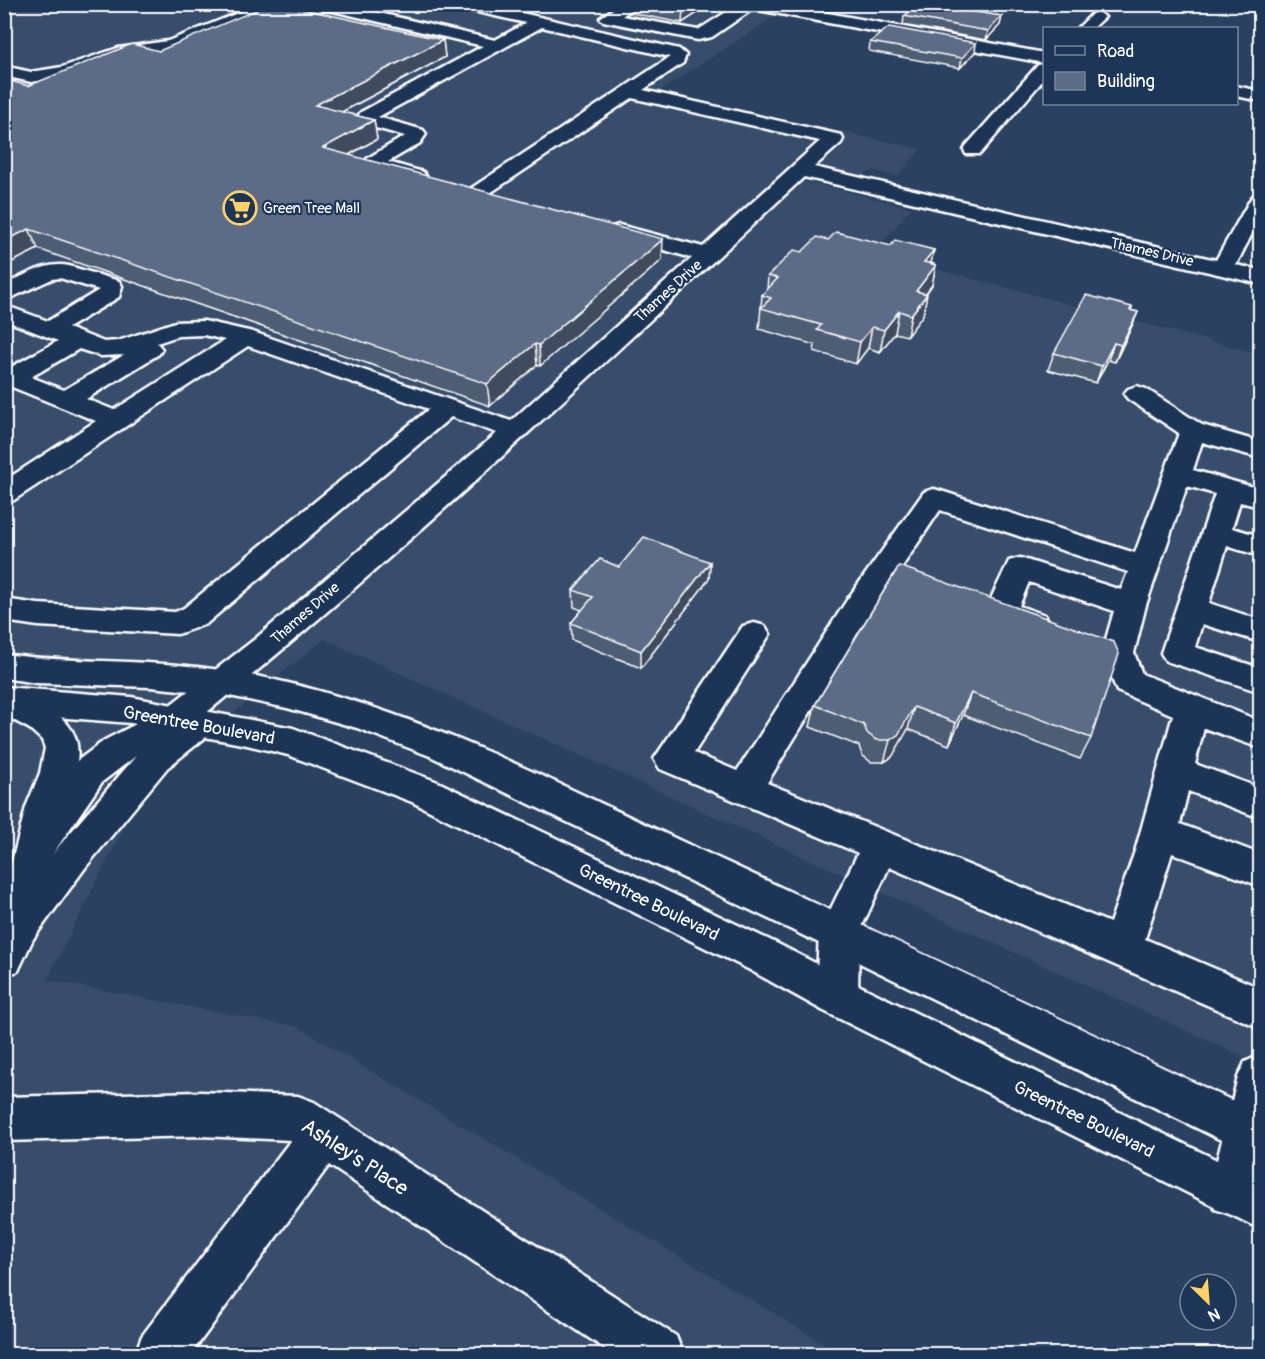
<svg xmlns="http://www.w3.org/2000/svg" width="1265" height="1359" font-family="Pangolin,sans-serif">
<rect width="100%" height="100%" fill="#2a4161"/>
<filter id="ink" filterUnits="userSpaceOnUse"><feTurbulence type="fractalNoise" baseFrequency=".0167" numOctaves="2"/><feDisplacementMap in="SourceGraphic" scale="12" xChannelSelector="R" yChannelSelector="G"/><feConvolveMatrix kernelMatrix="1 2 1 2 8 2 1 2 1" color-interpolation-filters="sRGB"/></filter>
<g filter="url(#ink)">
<path fill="#394e6c" d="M5,5h787l-134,87 263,57 -24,27 -23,-5 -8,2 -5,5 -58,3 108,27 -37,45 386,101v710l-936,-425 -179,146 -98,195 251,47 543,327h-836z"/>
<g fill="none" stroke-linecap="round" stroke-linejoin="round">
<g stroke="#fff" stroke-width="5">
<path id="minor" d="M313,4h28l154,36 31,-17 -71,-16 -2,-3h29l197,45 7,6 -3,8 -40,27 198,45 2,4 -2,4 -27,24 402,93 34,-60 3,-4 7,-2v24l-24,47 24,5v14l-456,-107c-196,182 -390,367 -598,536l5,2 5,9 -5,9 -44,35 -82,100 -52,71 -15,32 -14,5v-83l22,-86 14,-34 5,-25 -3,-8 -12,-11 -26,-14v-26c11,0 21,6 31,12 25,13 47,28 42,60l28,-21 60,-31 90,-70 242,-206 -46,-16 -245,207 -28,10 -140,-8 -34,-5v-22l34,5 137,8 9,-4 245,-199 -181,-63 -234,154 -10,3v-22l92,-60 -84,-34 -8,2v-18l54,-30 -54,-21v-15l44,16 51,-31 -39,-12 -8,1 -48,22v-16c20,-9 42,-24 65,-19l50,15 3,5 -3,11 -51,31 36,14 14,-1 57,-19 29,-1 49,11 258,89 181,-163 -80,-23 -3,-4 3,-4 7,-2 84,22 117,-106 -188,-43 -148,99h-14l-3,-4 3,-4 200,-132 -128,-30 -164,90 45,13 3,4 -6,9 -32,19 35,10 3,4 -3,4 -7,2 -43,-12 -8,-8 3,-4 37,-22 -40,-11 -7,-9 3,-4 122,-66 -163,-38zM204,335l21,5 -111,70 -28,-11 73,-45 3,-5 -5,-6 21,-7zM79,349l22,7 23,-1 -60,35 -33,-13zM136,756l-77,90 -7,9 50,-73z
M620,4h19l-17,12 76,14 41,-26h40l265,49v10l-291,-54 -41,28 -14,3 -95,-19 -3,-3z
M258,5l7,4 -2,3 -86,36 -50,7 -62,22 -34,5 -27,-6v-10l27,6 31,-5 56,-19 50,-7z
M1097,12l8,5 -12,11h-15l14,-14z
M1044,64v15l-64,75h-14l-2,-4 2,-4 72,-81z
M1236,86l24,5v10l-24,-5z
M1137,386l9,3 56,36 58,17v16l-58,-16 -9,28 67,19v18l-20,-5 -8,26 28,8v20l-33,-10 -18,57 51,17v22l-58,-18 -7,23 65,21v24l-94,-31 -5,-8 54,-159 -28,-8 -41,119 -12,48 8,21 118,47v27l-56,-20 -9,36 65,24v30l-72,-27 -8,33 80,30v32l-88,-33 -27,86 115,49v40l-371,-161 -30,66 -1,63 -6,14 -15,5 -15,-5 -6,-14 3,-63 39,-80 -198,-84 -6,-10 89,-133 11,-3 11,3 5,8 -76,119 43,18 110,-171 77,-108 10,-3 10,3 191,61 44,-120 -51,-34 -4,-5 4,-5zM940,510l188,62 -7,18 -101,-32 -11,3 -24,50c9,15 44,25 60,20l5,-8 -5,-8 -26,-9 10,-24 85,29 -12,42 15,38 56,24 -37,133 -26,75 -343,-140 102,-167z
M1260,1055v115l-11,39 -17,6 -17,-6 -6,-17 29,-115 7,-15z
M200,1092l98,4 16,6 362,234 7,18h-70l-284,-189 -138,189h-56l7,-18 149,-196 -91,-4 -196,5v-44z"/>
</g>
<g stroke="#fff" stroke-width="5">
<path id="major" d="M4,654c48,7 95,6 143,9 47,2 95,9 141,20 139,33 266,99 395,159 193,89 385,180 577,272v45l-435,-213 -395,-190 -73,-28 -70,-20 -67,-14 -70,-7 -113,-4 -33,-5z
M4,687l127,10 162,31 145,54 340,162 74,38 408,199v48l-438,-219 -72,-40 -338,-168 -124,-47 -41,-10 -116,-22 -127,-10z"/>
</g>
<use href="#minor" fill="#1d3557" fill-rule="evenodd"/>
<use href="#major" fill="#1d3557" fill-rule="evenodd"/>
</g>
<path fill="#4e5d73" stroke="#fff" stroke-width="1.5" d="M631,4h80l-29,19 -51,-10z
M962,10l40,6 -2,9 -14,15 -83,-15 1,-9z
M443,40l2,17 -103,55 32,8 3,19 -28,16 313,105 -122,106 -3,-1 -47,41 -452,-157 -34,17v-187l24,7z
M870,42l105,10 -15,16 -91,-17z
M828,240l106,10 -3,13 5,2 -4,20 -6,9 -3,21 -16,21 -12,-3 -15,19 -12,-4 -12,16 -42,-13 1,-6 -56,-16 3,-34 5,-5 1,-14 34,-24z
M1132,307l-1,3 7,2 -7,16 -16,34 -7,-2 -12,23 -48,-13 6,-17z
M710,562l-1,17 -68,89 -69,-28 -1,-17 11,-13 -8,-3 -1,-17 46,-23z
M899,566l192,172 -11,21 -117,-44 -14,30 -41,-16 -16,28 -8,5h-13l-9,-7 -3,-9 -49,-19 5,-22z"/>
<path fill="#404c5e" stroke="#fff" stroke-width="1.5" d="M689,4h22l-29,19 1,-14z
M961,4h2l-2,8 -6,-3z
M1002,16l-2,9 -14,15 2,-9z
M443,40l2,17 -126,67 -4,-19z
M976,43l-1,9 -15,16 2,-10z
M374,120l3,19 -50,28 -4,-19z
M29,229l9,20 -34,17v-25z
M663,239l-1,21 -122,106 -1,-21z
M934,250l-5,20 -5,-8z
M936,265l-4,20 -21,27 5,-21z
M927,294l-4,21 -16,21 4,-21z
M899,311l-4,22 -15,19 4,-22z
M1138,312l-7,16 -16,34 6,-17z
M872,327l-4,21 -12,16 4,-22z
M1114,343l-6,17 -12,23 6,-17z
M535,344l2,21 -47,41 -3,-22z
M710,562l-1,17 -68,89v-17z
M971,693l-8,22 -14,30 7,-22z
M914,707l-6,22 -16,28 -8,5 6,-22z"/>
<path fill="#5b6c86" stroke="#fff" stroke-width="1.5" d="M270,4h10l163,36 -128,65 59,15 -51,28 340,91 -124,106 -4,-1 -48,40 -458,-155 -25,12v-162l24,7 104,-42 27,7z
M661,4h28l-6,5z
M919,4h42l-6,5 47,7 -14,15 -84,-15z
M889,27l87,16 -14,15 -92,-16z
M836,232l55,14 4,-6 39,10 -10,12 12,3 -20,26 11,3 -16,21 -12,-4 -15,19 -12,-3 -12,15 -43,-12 4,-5 -60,-17 10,-10 -9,-3 16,-17 -10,-2 26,-26 8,2 15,-15 11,3z
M1086,295l46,12 -2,3 8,2 -17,33 -7,-2 -12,23 -48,-13z
M644,537l66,25 -69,89 -70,-28 22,-26 -20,-7 27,-31 19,8z
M899,566l215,76 5,12 -28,84 -120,-45 -15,30 -42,-16 -16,28 -8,5h-14l-9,-7 -3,-8 -49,-20z"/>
</g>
<defs>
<g id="supermarket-ring" transform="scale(1.725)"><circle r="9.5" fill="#1d3557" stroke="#ffd166" stroke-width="1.5"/><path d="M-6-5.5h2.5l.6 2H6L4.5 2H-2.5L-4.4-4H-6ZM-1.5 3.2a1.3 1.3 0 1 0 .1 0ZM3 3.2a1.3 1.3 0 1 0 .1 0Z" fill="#ffd166"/></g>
</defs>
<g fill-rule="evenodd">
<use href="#supermarket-ring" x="240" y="208"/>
</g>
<g text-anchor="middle" stroke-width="4.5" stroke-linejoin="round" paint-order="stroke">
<g font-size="15" fill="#fff" stroke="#1d3557" text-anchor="start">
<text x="263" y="213">Green Tree Mall</text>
</g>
<g font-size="15" fill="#fff" stroke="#1d3557">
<text transform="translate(1152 252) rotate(13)" y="5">Thames Drive</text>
<text transform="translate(668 291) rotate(-42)" y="5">Thames Drive</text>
<text transform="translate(305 613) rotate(-41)" y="5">Thames Drive</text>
</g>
<g font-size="18" fill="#fff" stroke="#1d3557">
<text transform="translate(199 725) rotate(10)" y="6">Greentree Boulevard</text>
<text transform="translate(649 902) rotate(26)" y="6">Greentree Boulevard</text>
<text transform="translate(1084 1119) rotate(26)" y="6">Greentree Boulevard</text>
</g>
<g font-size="21" fill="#fff" stroke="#1d3557">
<text transform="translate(355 1157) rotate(33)" y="7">Ashley's Place</text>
</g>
</g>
<rect width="1265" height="1359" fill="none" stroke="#1d3557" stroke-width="24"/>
<rect x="12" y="12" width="1241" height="1335" fill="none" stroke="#fff" stroke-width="2" filter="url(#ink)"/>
<rect x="1043" y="27" width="195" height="78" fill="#1d3557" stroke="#77869a" stroke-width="1.5"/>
<rect x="1055" y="46" width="30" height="9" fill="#1d3557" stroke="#77869a" stroke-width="1.5"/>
<text x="1097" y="57" font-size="18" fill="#ffffff">Road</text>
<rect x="1055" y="72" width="30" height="18" fill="#5b6c86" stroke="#77869a" stroke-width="1.5"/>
<text x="1097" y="87" font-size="18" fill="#ffffff">Building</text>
<g transform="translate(1208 1302) rotate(155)"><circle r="28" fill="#1d3557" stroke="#77869a" stroke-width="1.5"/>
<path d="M0-4.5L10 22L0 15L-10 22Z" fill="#ffd166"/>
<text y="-9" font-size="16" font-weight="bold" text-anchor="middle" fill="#ffffff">N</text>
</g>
</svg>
